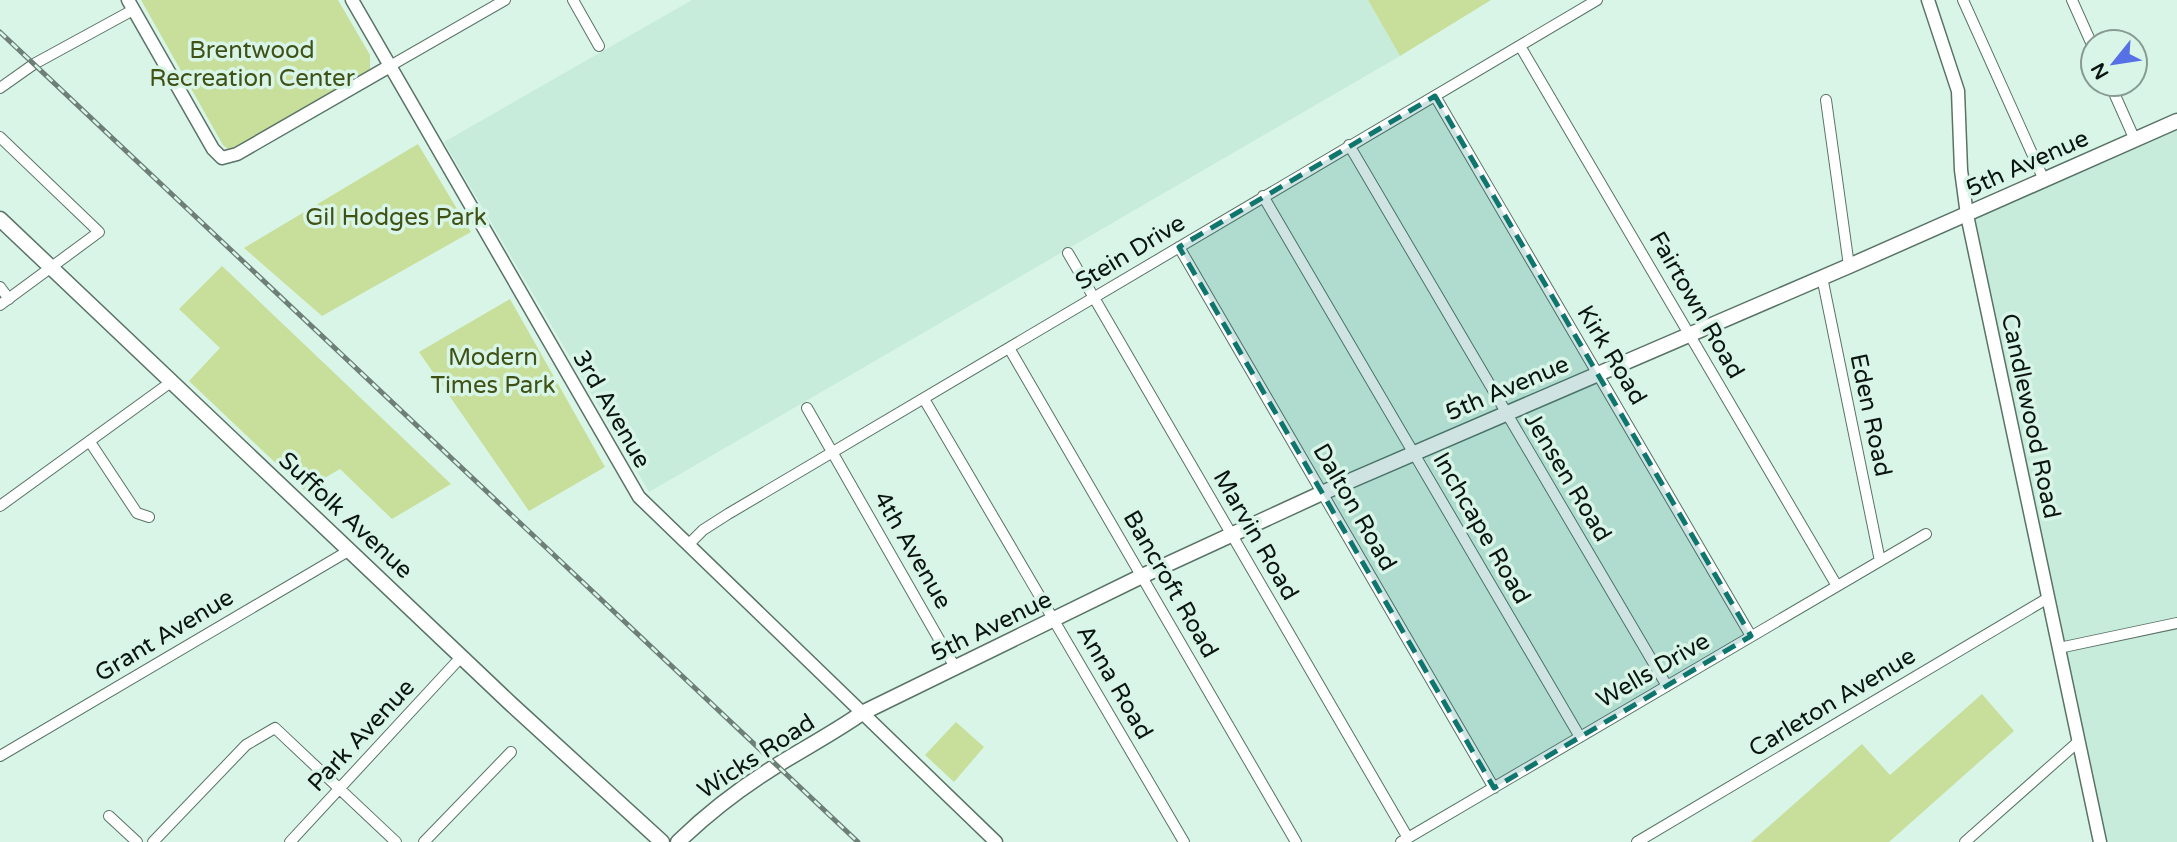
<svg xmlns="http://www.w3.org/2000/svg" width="2177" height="842" font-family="'Varela Round',sans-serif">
<rect width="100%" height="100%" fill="#d9f5e8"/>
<path fill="#c7ecdb" d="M692,0h676l32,56 -751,436 -205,-350z
M2177,121v721h-77l-133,-627z"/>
<path fill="#c7df9a" d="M141,0h197l32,55v14l-136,79 -6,1 -5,-4z
M1368,0h123l-91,56z
M418,144l53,88 -149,84 -78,-68z
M222,266l229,218 -59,35 -52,-50 -36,21 -115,-109 31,-33 -41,-39z
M510,299l95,168 -76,44 -110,-159z
M1982,694l32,37 -125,111h-138l111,-98 28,31z
M956,722l28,25 -30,35 -29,-27z"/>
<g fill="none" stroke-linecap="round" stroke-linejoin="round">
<g stroke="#5a7367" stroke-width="12">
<path id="minor" d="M573,0l26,46
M1963,0l81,180
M2072,0l21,47
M1520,46l317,540
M390,66l115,-66
M2110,84l25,56
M0,88l34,-24 99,-54
M1435,96l316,540
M1826,100l23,166
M0,137l99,95 -99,73
M1349,145l318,541
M1263,196l317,541
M1179,247l315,541
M1068,253l340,585
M1822,277l58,284
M0,287l9,12
M1009,348l287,494
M924,399l260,443
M807,408l149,261
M90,442l47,71 12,4
M0,506l171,-124
M688,545l15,-15 25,-16 869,-514
M2059,648l118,-25
M0,756l350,-206
M109,816l28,26
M153,842l93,-97 29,-17 121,114
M290,842l172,-186
M424,842l87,-90
M1401,842l525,-308
M1637,842l411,-244
M1965,842l114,-101"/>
</g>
<g stroke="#5a7367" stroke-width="15">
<path id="tertiary" d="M128,0l85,149 9,9 15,-4 153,-88
M352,0l287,497 357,345
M1928,0l30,91 3,79 6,45 133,627"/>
</g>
<g stroke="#5a7367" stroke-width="17">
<path id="secondary" d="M0,219l511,485 151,138
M678,842c28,-27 57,-50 90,-71 31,-20 64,-37 94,-58l280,-137 180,-83 527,-227 328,-145"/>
</g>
<use href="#minor" stroke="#fff" stroke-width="10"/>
<use href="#tertiary" stroke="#fff" stroke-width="12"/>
<use href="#secondary" stroke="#fff" stroke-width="14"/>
<g stroke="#6d7f77" stroke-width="5">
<path id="rail" d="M0,32l858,810"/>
</g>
<use href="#rail" stroke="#d9f5e8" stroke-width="2.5" stroke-dasharray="8" stroke-linecap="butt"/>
</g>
<path fill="#0f766e" fill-opacity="0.2" stroke="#0f766e" stroke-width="5" stroke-dasharray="14 9" stroke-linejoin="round" d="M1435,96l316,540 -257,152 -315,-541z"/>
<g text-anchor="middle" stroke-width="7" stroke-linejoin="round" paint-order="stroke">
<g font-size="24" fill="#405116" stroke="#d9f5e8">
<text x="252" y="58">Brentwood<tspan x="252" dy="28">Recreation Center</tspan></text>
<text x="396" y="225">Gil Hodges Park</text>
<text x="493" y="365">Modern<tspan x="493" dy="28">Times Park</tspan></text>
</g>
<g font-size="24" fill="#0b1511" stroke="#d9f5e8">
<text transform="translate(2027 163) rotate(-24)" y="8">5th Avenue</text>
<text transform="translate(1130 252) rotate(-31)" y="8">Stein Drive</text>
<text transform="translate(1697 305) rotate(60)" y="8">Fairtown Road</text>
<text transform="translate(1612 355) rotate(59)" y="8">Kirk Road</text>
<text transform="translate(1507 388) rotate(-23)" y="8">5th Avenue</text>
<text transform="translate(612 409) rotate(60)" y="8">3rd Avenue</text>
<text transform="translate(1871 415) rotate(78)" y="8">Eden Road</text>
<text transform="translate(2031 416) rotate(78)" y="8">Candlewood Road</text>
<text transform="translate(1568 477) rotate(59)" y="8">Jensen Road</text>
<text transform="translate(1355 507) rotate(60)" y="8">Dalton Road</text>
<text transform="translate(346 515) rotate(43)" y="8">Suffolk Avenue</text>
<text transform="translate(1482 528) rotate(60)" y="8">Inchcape Road</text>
<text transform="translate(1256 535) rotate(60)" y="8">Marvin Road</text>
<text transform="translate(913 550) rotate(60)" y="8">4th Avenue</text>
<text transform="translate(1171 584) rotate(60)" y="8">Bancroft Road</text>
<text transform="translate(991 626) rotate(-26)" y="8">5th Avenue</text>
<text transform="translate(164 635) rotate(-31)" y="8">Grant Avenue</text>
<text transform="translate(1653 670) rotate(-30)" y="8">Wells Drive</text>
<text transform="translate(1115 682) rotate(60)" y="8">Anna Road</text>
<text transform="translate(1832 702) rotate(-31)" y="8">Carleton Avenue</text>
<text transform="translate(361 735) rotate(-47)" y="8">Park Avenue</text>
<text transform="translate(756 756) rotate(-33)" y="8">Wicks Road</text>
</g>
</g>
<g transform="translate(2114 63) rotate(240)"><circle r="33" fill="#d9f5e8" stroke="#879b92" stroke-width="2"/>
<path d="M0-5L12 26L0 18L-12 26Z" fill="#5670e6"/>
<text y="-10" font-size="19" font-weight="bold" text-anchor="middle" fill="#0b1511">N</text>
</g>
</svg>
